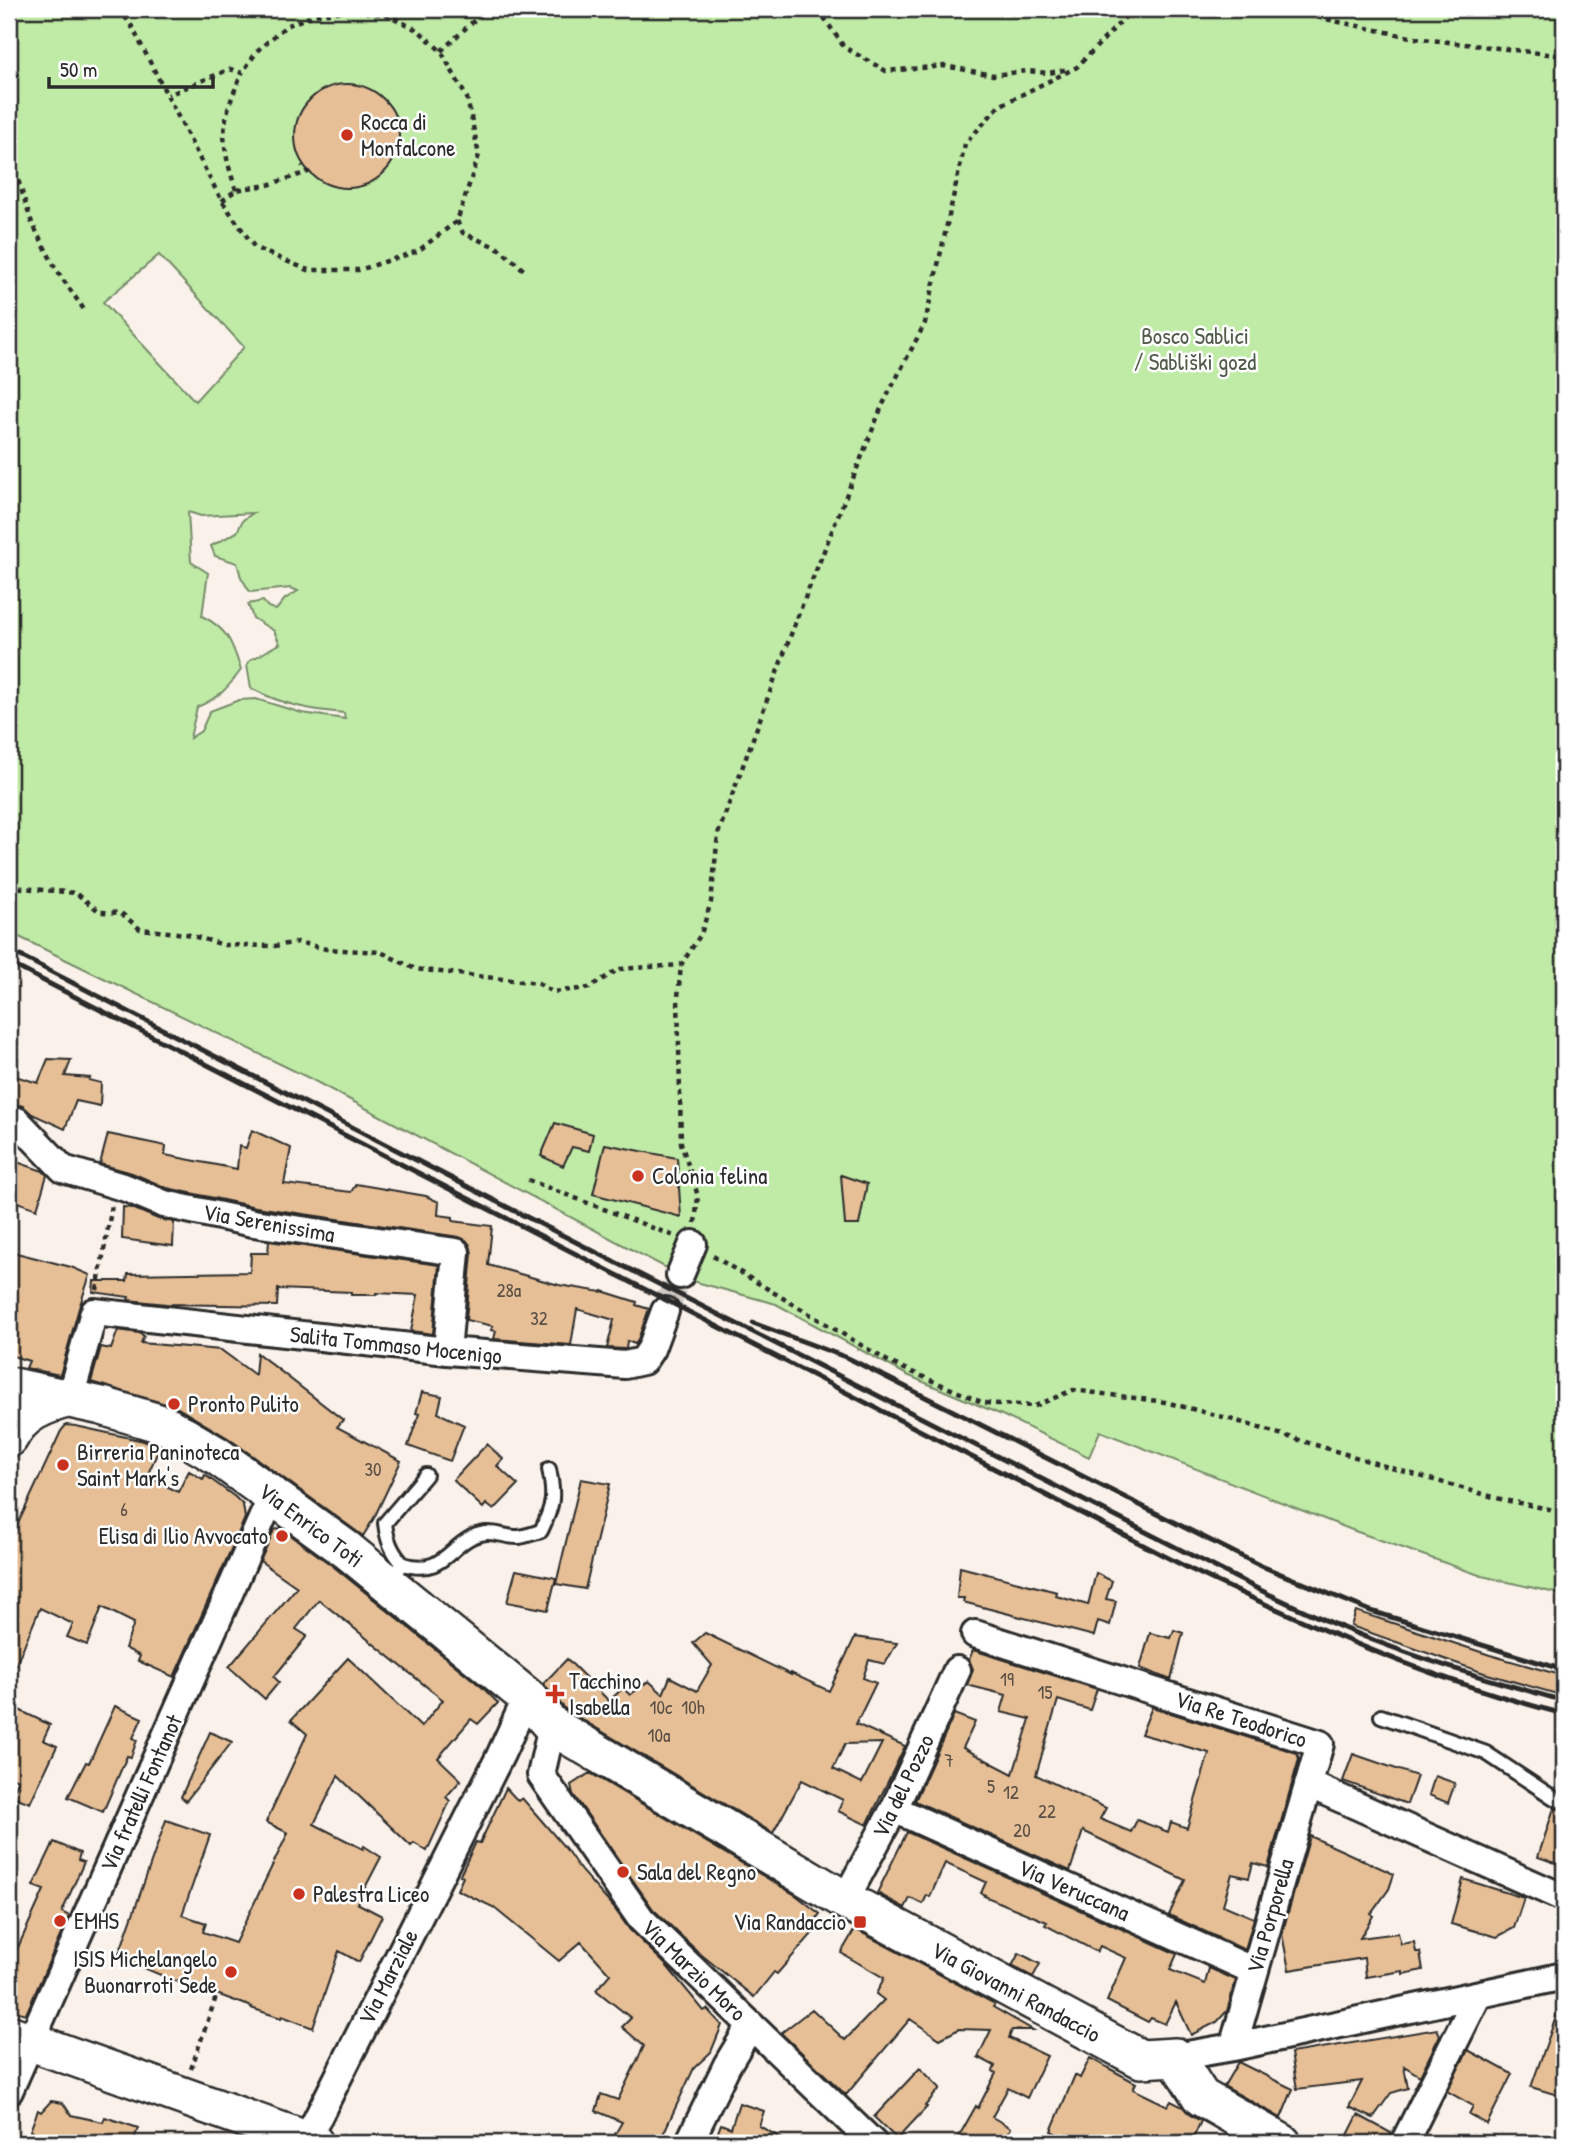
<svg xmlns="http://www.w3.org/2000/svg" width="1573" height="2152" font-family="'Patrick Hand',sans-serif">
<rect width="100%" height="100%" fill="#faf2ea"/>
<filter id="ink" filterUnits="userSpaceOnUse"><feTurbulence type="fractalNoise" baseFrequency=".0143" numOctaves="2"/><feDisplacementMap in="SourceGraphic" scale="14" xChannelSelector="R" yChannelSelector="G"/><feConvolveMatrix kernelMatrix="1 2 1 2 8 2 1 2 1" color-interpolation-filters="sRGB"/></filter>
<g filter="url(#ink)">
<path fill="#c0eba7" stroke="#768b69" stroke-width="2" fill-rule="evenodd" d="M9,9h1555v1586l-82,-19 -130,-46 -252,-99 -11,26 -87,-42 -95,-40 -131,-71 -87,-24 -380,-202 -300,-146zM159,255l85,92 -49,54 -92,-99zM188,512l13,4 52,-3 -10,7 -6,12 -26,14 4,10 22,7 4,14 9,15 41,-4 7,3 -13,8 -9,11 -8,-3 -5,-6 -15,3 5,14 21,13 6,13c-11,4 -18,12 -29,15l-4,6 4,23c31,17 59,22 93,25l1,6 -43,-6 -46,-14 -17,1 -29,11 -9,20 -11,7 7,-31c22,-9 30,-18 44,-37 -9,-27 -12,-40 -39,-54l6,-43 -17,-11z"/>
<path fill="#e6bf96" stroke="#2b2b2b" stroke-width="2" fill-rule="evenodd" d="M295 136a52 52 0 1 1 104 0a52 52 0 1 1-104 0Z
M48,1059l23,1 -6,16 25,2 -1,2 12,3 -1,23 -24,-5 -11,28 -33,-15 -9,-8 -14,-3v-29l29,9z
M555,1123l38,11 -4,17 -17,-4 -9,19 -22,-10z
M252,1130l39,18 -7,36 67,8 5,-8 70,12 13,6 -1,13 15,2v4l39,5 -4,39 71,20 42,7 1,-1 35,11 -1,3 13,4 -12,33 -2,2 -8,-3 -1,8h-2l-17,-1 7,-28 -37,-11 -6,36 -77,-6 2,-8 -5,-1 2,-4 -27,-6 6,-67 -2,-8 -4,-5 -7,-3 -203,-30 -89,-19 -35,-15 -32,-9 8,-30 58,12 -1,9 72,14 2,-23 7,2z
M605,1144l72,14 4,59 -88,-23z
M17,1162l26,9 4,4 -10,34 -28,-10v-9z
M841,1175l26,9 -8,41h-14z
M123,1207l9,1 26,11 16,3 -1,24 -51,-7z
M269,1241l170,24 -6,69 -22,-3 7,-36 -42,-2v2h-25v-3l-73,-3 -1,17 -111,-2 -38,-4 1,-3 -36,-5 1,-11h33l1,-7 122,-2 1,-19h17z
M9,1251l62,16 19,8 -11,33 -19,67 -34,-7 3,-7 -20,-6z
M118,1330l21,3 5,3 -3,7 80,7 34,25 2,-22 86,67 -6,7 64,34 -27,57 -11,18 -135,-98 -52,-31 -85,-25 10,-35 10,2z
M422,1392l20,4 -4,17 26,12 -14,36 -42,-15 11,-32 -3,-1z
M66,1425l10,1 68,15 15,8 -12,27 31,16 11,-21 14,8 2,-4 30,22 8,8 2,13 -71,159 -36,-16 2,-5 -15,-8 9,-25 -32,-16 -15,38 -20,-8 6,-13 -33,-16 -31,73v-138l52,-112z
M487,1444l16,15 -6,7 21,19 -24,25 -8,-6 -3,4 -30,-28z
M581,1479l29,5 -25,105 -29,-5z
M281,1528l53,39 149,121 15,15 -20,21 -7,-5 -33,39 23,22 -15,17 4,4 -23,50 -13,-8 -3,3 -73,-70 -24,48 49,25 1,-3 17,11 -24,46 25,13 -23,46 -20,-11 -26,77 -31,-12 -1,2 -30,-10 1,-1 -74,-27 -1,2 -59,-25 48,-137 44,15 -28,80 24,8 -3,9 32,11 53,-110 -22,-11 41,-88 -16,-14 57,-62 73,69 22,-27 -124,-100 -23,29 11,7 -33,41 5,5 -14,17 -36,-32 68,-80 -37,-26 14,-31z
M960,1567l97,25 -1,4 32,9 8,-32 16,8 -6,18 10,2 -6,24 -12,-4 -4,15 -131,-34 1,-4h-7z
M516,1570l40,8 -8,32 -41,-8z
M1356,1611l134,44 74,21v20l-80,-23 -133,-47z
M1174,1630l9,3 -12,47 -31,-12 10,-35 21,5z
M705,1633l86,42v-2l38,18 26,-54 42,6 -12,21 -16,-4 -6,18 13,5 -20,41 49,22 -38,79 -29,-14 5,-11 -41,-20 -29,53 -207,-123 -23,-26 24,-25 42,42 14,-13 7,7 19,-14 14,13 7,-17 27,14 15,-26 -19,-22zM882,1743l-20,40 -29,-14 12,-25z
M973,1650l124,39 -7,21 -32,-10 -22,75 70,33 -6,11 31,13 6,-12 31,12 3,-10 16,6 22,-75 -68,-19 11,-27 145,46 2,6 -31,108 -15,-4 -4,15 -17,-4 -9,31 31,13 -9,32 -76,-35 16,-35 -102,-49 -13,40 -155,-70 39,-87 21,8 -12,26 50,26 17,-55 -29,-7 5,-17 -39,-10 6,-16 -4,-9z
M9,1705l41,20 -7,15 14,6 -27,57 -18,-7 6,-16 -9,-4z
M115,1706l27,12 -9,20 4,2 -6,17 -4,-1 -24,56 -35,-15 18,-35 3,1z
M210,1732l22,10 -46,59 -5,-4z
M1353,1754l64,22 -10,28 -64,-23z
M590,1773l207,123 23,18 -13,16 5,4 -35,40 -3,-2 -20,25 -56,-45 -45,-43 -80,-115 -2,-9z
M1435,1776l20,7 -7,20 -19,-8z
M506,1788l12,13 4,-3 20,23 24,28 15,22 33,37 16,22 36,35 38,46 3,-2 15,16 -11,27 -17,16 -35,75h-49l12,-21 -26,-11 5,-17 17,6 26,-54 -22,-19 9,-9 -35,-28 14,-16 -29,-32 -22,19 -66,-54 -36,-17 6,-13 -3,-2 16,-33 4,1z
M1554,1808l10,3v55l-26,-9z
M907,1832l270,122 -7,16 35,14 4,-16 27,12 -9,31 -10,11 -26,13 -15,-33 -11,22 -14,-6 -3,4 -41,-21 19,-43 -26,-12 -3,6 -52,-27 2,-3 -63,-26 1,-1 -4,-2 5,-11 -41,-19 -15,34 -3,-2 -4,9 -13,-6 -5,10 -28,-15z
M1310,1836l84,38 -5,15 -18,25 2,2 -13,22 38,-5 3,11 13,-2 2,10h4l3,18 -20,4v-3l-37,6 -2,-19 -75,12 -7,-36z
M54,1842l26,11 -2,7 6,2 -22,50 7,4 -43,98 -17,-5v-42l35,-77 -11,-4z
M1463,1879l61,19 -10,30 -17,9 -46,-13z
M855,1929l140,75 -2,3 40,23h-21l-3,8 38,18 -20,42 -19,-10 -16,29 19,11 -9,15h-47l21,-37 2,2 18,-35 -3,-2 2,-5 -17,-9 13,-27 -32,-1 -19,10 -30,-20 -64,76 -65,-62 31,-24 33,31 39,-40 -8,-6 8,-16 -43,-25z
M1019,1953l21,11 -7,13 -21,-11z
M1562,2000l2,1v96l-33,-10z
M1437,2029l3,6 -20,41 -16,-10 4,22 -17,5 -18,25 -24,-11 13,-26 -65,8 -6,-36z
M1468,2050l44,24 -25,50 -18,-10 4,-8 -26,-15z
M1090,2058l46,25 -3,6 35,17 3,-5 12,6 7,8 11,6 -10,22h-71l-15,-6 -3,6h-29l-22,-12 24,-56 5,3z
M1238,2062l55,27 -12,29 -57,-32z
M920,2068l20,20 -15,18 2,1 -30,32 -23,-22z
M51,2101l12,2 8,12 32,7 2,-5 33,11 -5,15h-70l-33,-12 8,-21 3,2z
M739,2103l25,8 -5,15 31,17h-76l7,-19 10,4z
M1358,2115l33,18 -3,10h-44z"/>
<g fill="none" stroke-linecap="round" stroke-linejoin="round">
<path stroke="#d1cac4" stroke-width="26" stroke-dasharray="26 13" stroke-linecap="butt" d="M665,1311l15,-36"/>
<g stroke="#2b2b2b" stroke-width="18">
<path id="lane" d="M403,1564c-12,-13 -16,-24 -18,-41l41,-48
M389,1581l14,-17c45,14 47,-27 83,-31 11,-1 23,5 33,4 7,-1 15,-4 22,-6 12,-25 14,-34 8,-62
M1381,1716l105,37 68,45 10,4"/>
</g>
<g stroke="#2b2b2b" stroke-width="32">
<path id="street" d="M9,1118l8,3 46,48 63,19 38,16 89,19 203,29 -9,99
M680,1275l13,-31
M70,1398l24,-86 353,39 178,14 18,-4 8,-12 14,-38
M975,1634l345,110 -87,303
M552,1726l-11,49 100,144 232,224
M1308,1784l256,114
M894,1809l360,162
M845,1900l49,-91 63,-139
M1175,2057l58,-10 331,-71
M9,2091l264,-597
M305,2143l195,-387 27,-59
M689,2143l38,-78 24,-40
M1404,2143l74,-148"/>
</g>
<g stroke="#2b2b2b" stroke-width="42">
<path id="secondary" d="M9,1386l93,20 63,19 51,30 131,95 180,147 25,29 293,174 296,159 34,-2 26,40 81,46
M9,1438c13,-25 34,-33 61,-40
M9,2034l305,109"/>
</g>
<path stroke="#2b2b2b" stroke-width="4.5" stroke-dasharray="5 5" stroke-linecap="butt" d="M118,9l12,14 77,150 15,28 33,47 53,22h51l59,-19 39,-30 22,-66 -12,-57 -26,-47 -22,-20 -31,-16 -37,-5 -37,5 -28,11 -28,24 -16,23 -12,-4 -62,26
M818,9l26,38 42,24 59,-5 48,9 34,-4 22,2 20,-4
M1278,9l137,29 149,18
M9,21l6,-12
M441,51l38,-35 14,-7
M9,152l23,71 25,48 28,40
M236,190c-17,-52 -16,-67 6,-117
M222,201l14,-11 32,-5 40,-13 -6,-7
M457,221l6,12 37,16 25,22
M9,885l3,2 64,6 24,19 21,1 19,16 46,5 38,11 51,1 23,-4 28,7 55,3 34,17 123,14 14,9 37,-4 30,-19 62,-4
M528,1180l146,56
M695,1223l3,-27 -17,-53 -3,-146 3,-32 20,-31 10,-32 7,-68 79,-216 85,-212 43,-83 40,-179 34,-38 78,-39 56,-58
M713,1256l178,107 93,40 51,3 38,-16 92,12 62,16 161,49 116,33 60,12
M97,1290l15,-85
M191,2069l26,-75"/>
<use href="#lane" stroke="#fff" stroke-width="12"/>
<use href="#street" stroke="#fff" stroke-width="26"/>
<use href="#secondary" stroke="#fff" stroke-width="37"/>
<path stroke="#2b2b2b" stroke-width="5" d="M9,950l500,258 745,379c43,21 87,41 132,58 58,22 118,39 178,56
M9,963l1181,606c122,58 243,112 374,145
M753,1323l95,35 411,207 112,46 193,59"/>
</g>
</g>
<g fill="#c8321e" stroke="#fff" stroke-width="2.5">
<circle cx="347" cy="135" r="7"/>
<circle cx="638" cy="1176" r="7"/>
<circle cx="174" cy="1404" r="7"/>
<circle cx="63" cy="1465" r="7"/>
<circle cx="282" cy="1536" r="7"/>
<path d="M551.5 1683.5h7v7h7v7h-7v7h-7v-7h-7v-7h7z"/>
<circle cx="623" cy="1872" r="7"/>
<circle cx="299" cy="1894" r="7"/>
<circle cx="60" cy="1921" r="7"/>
<rect x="853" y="1915" width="14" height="14" rx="3.5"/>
<circle cx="231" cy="1972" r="7"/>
</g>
<g text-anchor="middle" stroke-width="5" stroke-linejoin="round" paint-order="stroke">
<g font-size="19" fill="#5a5046">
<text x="509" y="1297">28a</text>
<text x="539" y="1325">32</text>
<text x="373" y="1476">30</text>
<text x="124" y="1516">6</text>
<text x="1007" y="1686">19</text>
<text x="1045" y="1699">15</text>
<text x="661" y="1714">10c</text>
<text x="693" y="1714">10h</text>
<text x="659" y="1742">10a</text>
<text x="949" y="1767">7</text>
<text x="991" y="1793">5</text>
<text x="1011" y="1799">12</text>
<text x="1047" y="1818">22</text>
<text x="1022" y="1837">20</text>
</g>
<g font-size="23" fill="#2b2b2b" stroke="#fff" text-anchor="start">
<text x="361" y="130">Rocca di<tspan x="361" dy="26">Monfalcone</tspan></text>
<text x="652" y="1184">Colonia felina</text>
<text x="188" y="1412">Pronto Pulito</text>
<text x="77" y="1460">Birreria Paninoteca<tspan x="77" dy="26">Saint Mark's</tspan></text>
<text x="268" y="1544" text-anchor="end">Elisa di Ilio Avvocato</text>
<text x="569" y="1689">Tacchino<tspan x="569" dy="26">Isabella</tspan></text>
<text x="637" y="1880">Sala del Regno</text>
<text x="313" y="1902">Palestra Liceo</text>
<text x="74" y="1929">EMHS</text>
<text x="846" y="1930" text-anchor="end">Via Randaccio</text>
<text x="217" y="1967" text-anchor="end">ISIS Michelangelo<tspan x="217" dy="26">Buonarroti Sede</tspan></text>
</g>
<g font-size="23" fill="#505b4a" stroke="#fff">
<text x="1195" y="344">Bosco Sablici<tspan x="1195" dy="26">/ Sabliški gozd</tspan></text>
</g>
<g font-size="23" fill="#2b2b2b" stroke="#fff">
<text transform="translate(269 1223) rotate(10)" y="8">Via Serenissima</text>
<text transform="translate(396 1345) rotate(6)" y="8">Salita Tommaso Mocenigo</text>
<text transform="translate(311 1525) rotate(37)" y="8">Via Enrico Toti</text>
<text transform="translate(1241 1719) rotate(18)" y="8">Via Re Teodorico</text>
<text transform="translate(903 1786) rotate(-64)" y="8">Via del Pozzo</text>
<text transform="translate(141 1793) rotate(-66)" y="8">Via fratelli Fontanot</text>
<text transform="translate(1074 1890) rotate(24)" y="8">Via Veruccana</text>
<text transform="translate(1270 1916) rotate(-74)" y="8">Via Porporella</text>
<text transform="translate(694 1970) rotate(44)" y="8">Via Marzio Moro</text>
<text transform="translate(388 1977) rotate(-63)" y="8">Via Marziale</text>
<text transform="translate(1016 1992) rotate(28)" y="8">Via Giovanni Randaccio</text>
</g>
</g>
<rect width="1573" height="2152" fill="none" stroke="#fff" stroke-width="35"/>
<rect x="18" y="18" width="1538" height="2117" fill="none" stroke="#2b2b2b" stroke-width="2.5" filter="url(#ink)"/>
<path d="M49 77v10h164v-10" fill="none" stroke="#2b2b2b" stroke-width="3.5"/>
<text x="60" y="77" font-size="21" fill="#2b2b2b" stroke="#ffffff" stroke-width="5" paint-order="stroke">50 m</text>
</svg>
